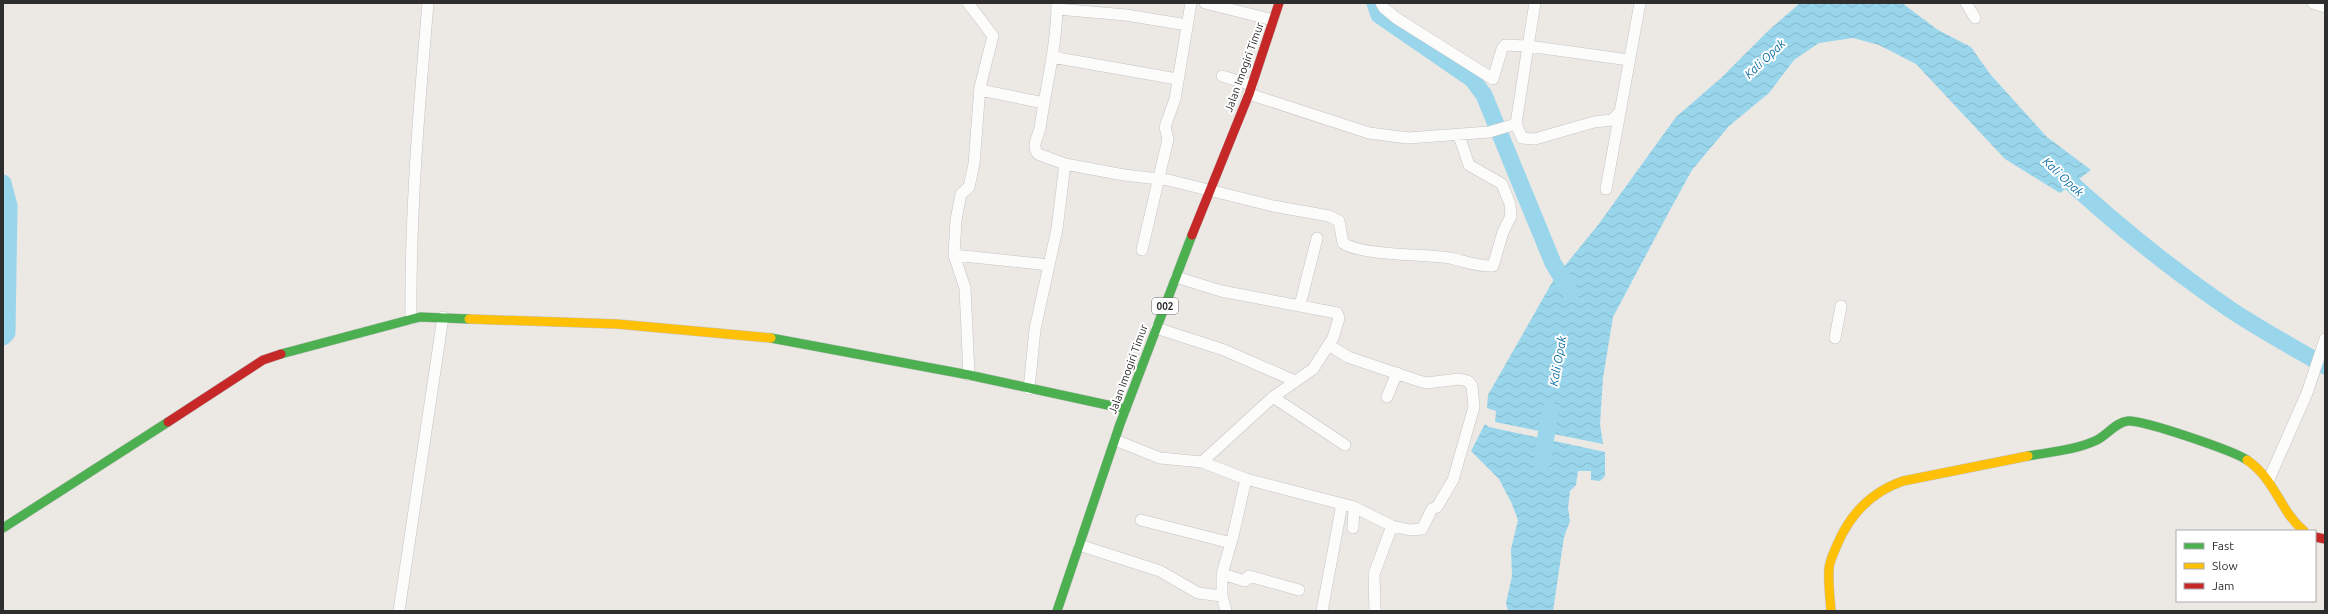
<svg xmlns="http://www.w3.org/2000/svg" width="2328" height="614" font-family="Ubuntu,sans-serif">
<defs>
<pattern id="water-waves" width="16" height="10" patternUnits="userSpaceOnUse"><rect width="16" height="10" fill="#99d6ec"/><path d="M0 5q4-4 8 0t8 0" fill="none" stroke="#84b8cb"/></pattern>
</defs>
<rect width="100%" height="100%" fill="#ece8e4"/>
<path fill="url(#water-waves)" d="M1800,3h102l36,27 33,17 19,27 57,63 44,33 -31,23 -55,-34 -89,-95 -37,-19 -26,-7 -34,5 -25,17 -25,33 -40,33 -37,44 -22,40 -57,107 -10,61 -3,46 3,20 -108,-22 1,-11 -9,-3 1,-13 66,-116 44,-54 78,-108 45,-39 47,-47z
M1485,424l4,3 116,25v24l-5,5 -9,-1v-9h-13l-2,14 -6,6 -2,17 2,13 -6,16 -11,74h-45l-2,-8 6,-27 -1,-27 7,-29 -6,-16 -13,-25 -28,-28z"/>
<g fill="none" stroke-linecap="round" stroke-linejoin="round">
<path stroke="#99d6ec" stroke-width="17" d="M1375,3l4,12 93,64 12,16 69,168 18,30
M2055,168c54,51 112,98 173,140 31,21 65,39 97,58
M3,183l6,23 -2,127 -4,4
M1542,462l8,-51"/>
<g stroke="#c5c4c5" stroke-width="12">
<path id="street" d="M968,3l25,33 -13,51 -6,77 -5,23 -8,7 -5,26 -2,35 11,33 4,87
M1057,3c0,42 -11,83 -17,125 -2,9 -9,18 -2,26l27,10 59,11 44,5 105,26 56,10 10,5 4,22c19,13 82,11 107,15 14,3 29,9 43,8l10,-34 8,-16 -1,-12 -8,-20 -33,-19 -10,-29
M1205,3l68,17
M1381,3l3,5 12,10 97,61 9,-30 3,-4 23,1 7,-43
M1966,3l9,15
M2313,3l12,4
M1057,9l69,6 61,10
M1052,57l125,22
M1222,76l30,9
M980,90l64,13
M1249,94l120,39 39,5 81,-6 27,-8
M1620,112l-8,8 -18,2 -59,17 -13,-1 -6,-14 12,-78 101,14
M1606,189l34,-186
M1142,250l26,-111 -3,-12 10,-28 16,-96
M954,255l95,10
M1176,277l45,14 116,22 2,5 -6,20 -20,31 -40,28 -71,65
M1300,305l17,-67
M411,319c-1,-106 8,-211 17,-316
M1156,328l68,22 71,31
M1835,338l6,-32
M1029,389l6,-60 22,-100 8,-65
M1273,397l72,48
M1387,397l10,-24
M1115,440l45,18 42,4 44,17 108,28 38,19 18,4 12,-1 10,-20 5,-2 16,-27 21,-73 -2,-21 -4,-5 -9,-2 -33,4 -10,-3 -68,-23 -19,-12
M2269,479l38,-86 18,-54
M1141,520l90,23
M1353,528l1,-21
M1079,545l81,26 38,22 24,3
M1222,574l23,7 4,-5 50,14
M399,611l44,-294
M1226,611l-4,-15v-22l11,-38 13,-57
M1322,611l20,-107
M1375,611l-1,-37 18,-48"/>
</g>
<g stroke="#c5c4c5" stroke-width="10">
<path id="fast" d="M771,338l198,37 157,34
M281,354l139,-37 49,2
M2028,456c23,-4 48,-6 69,-16 10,-5 19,-18 31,-19 16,-1 106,30 119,39
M3,528l165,-106
M1057,611l63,-187 72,-189"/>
</g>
<g stroke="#c5c4c5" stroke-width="10">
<path id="slow" d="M469,319l148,5 154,14
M2247,460c29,20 32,50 57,71
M1831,611c-1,-14 -3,-29 -2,-43 1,-8 5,-16 8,-23 13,-31 34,-53 66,-64l125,-25"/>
</g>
<g stroke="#c5c4c5" stroke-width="10">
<path id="jam" d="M1192,235l57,-141 30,-91
M168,422l95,-62 18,-6
M2315,537l10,2"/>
</g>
<use href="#street" stroke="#fcfcfb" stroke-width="11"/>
<use href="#fast" stroke="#4caf50" stroke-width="9"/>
<use href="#slow" stroke="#ffc107" stroke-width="9"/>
<use href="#jam" stroke="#c62828" stroke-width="9"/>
</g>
<g text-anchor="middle" stroke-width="4" stroke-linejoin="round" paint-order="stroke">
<rect fill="#fff" stroke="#6d6d6d" stroke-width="1" x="1152" y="298" width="26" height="16" rx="3"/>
<g font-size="10" font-weight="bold" fill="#2e2e2e">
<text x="1165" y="310">002</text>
</g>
<g font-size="11" fill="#2e2e2e" stroke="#fff">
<text transform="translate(1244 67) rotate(-70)" y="4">Jalan Imogiri Timur</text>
<text transform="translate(1128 369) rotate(-70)" y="4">Jalan Imogiri Timur</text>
</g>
<g font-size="12" font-style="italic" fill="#0d6fa3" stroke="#fff">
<text transform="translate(1765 59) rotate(-43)" y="4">Kali Opak</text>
<text transform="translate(2063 177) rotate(43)" y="4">Kali Opak</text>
<text transform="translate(1558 361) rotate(-80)" y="4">Kali Opak</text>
</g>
</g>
<rect width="2328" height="614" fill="none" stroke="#2e2e2e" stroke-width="8"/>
<rect x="2176" y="530" width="140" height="72" fill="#ffffff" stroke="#ababab"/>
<rect x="2184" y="543" width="20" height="6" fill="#4caf50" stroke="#ababab"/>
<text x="2212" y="550" font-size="12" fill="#2e2e2e">Fast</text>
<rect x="2184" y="563" width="20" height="6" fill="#ffc107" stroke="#ababab"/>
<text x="2212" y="570" font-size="12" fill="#2e2e2e">Slow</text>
<rect x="2184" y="583" width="20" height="6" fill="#c62828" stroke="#ababab"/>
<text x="2212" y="590" font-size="12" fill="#2e2e2e">Jam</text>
</svg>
